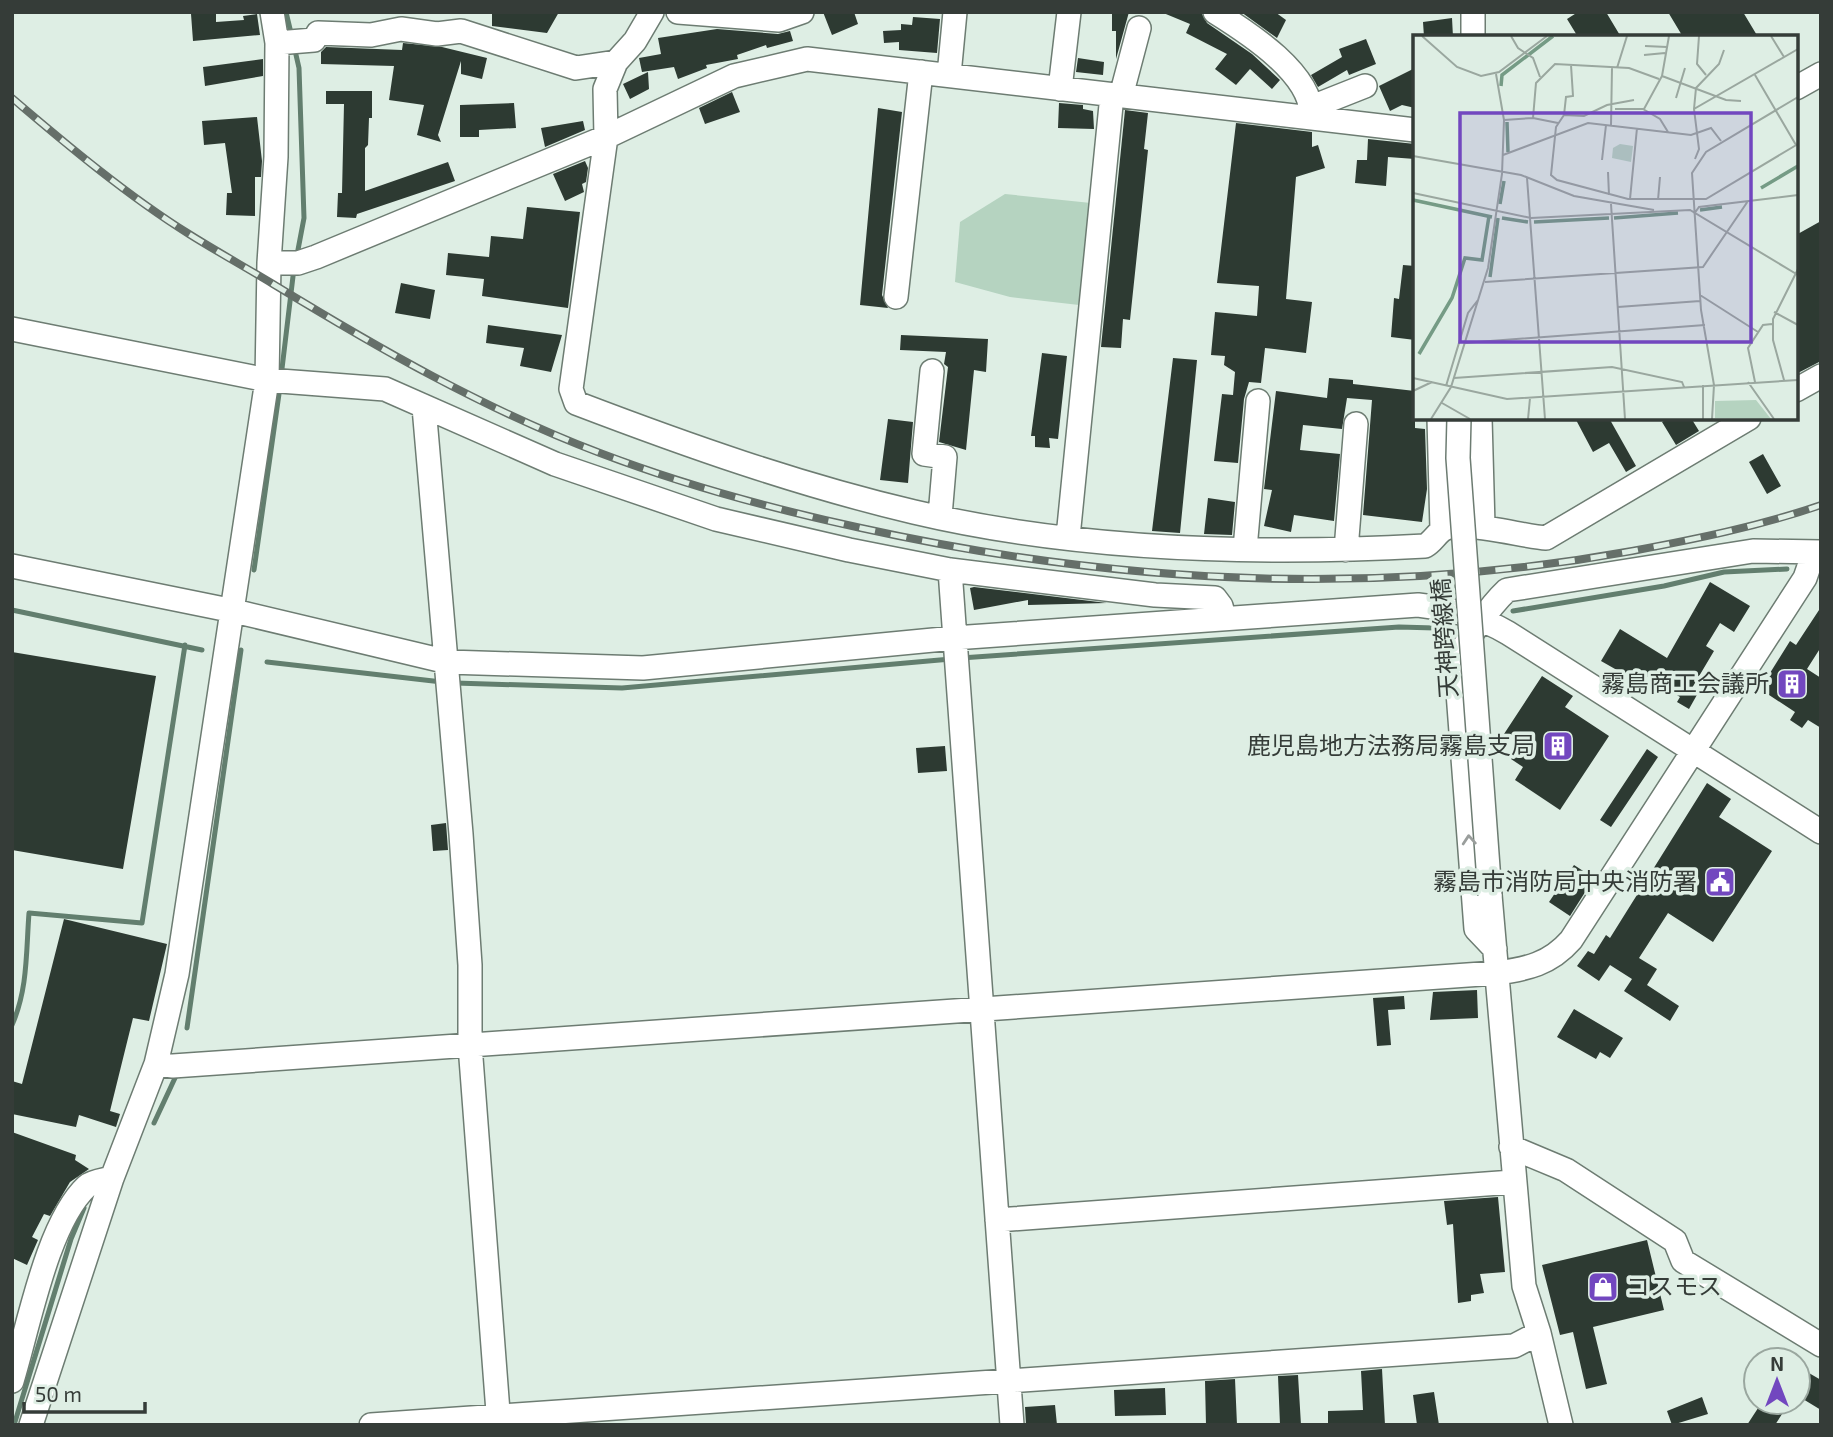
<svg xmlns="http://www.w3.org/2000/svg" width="1833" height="1437" font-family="'Exo 2','Noto Sans JP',sans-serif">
<rect width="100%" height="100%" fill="#deeee4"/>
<path fill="#b5d3c0" d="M1005,194l86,9 -12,102 -69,-8 -55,-15 5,-60z"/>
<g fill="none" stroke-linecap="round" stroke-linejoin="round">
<path stroke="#627e6e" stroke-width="5" d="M286,12l6,25
M294,46l5,22 5,150 -7,37
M281,377l13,-109
M254,570l26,-183
M12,610l190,40
M1513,611l151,-25 60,-14 63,-3
M961,658l438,-31 36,1 11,-4
M267,662l175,20
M455,683l167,5 329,-29
M12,1025c16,-36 14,-73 17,-112l113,10 43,-278
M187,1028l54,-378
M154,1123l21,-45
M14,1425l57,-186 13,-31"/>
</g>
<path fill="#2d3a32" d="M216,12v10l28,-2 -1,-4 14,-2 3,21 -67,6 -2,-27z
M492,12h67l-12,21 -55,-7z
M823,12h31l4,12 -26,11z
M1112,12h17l-13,47v-28h-4z
M1161,12h40l6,11 45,31 28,26 -8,9 -22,-20 -14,16 -21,-16 12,-15 -41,-21 4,-9z
M1241,12h34l11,8 -9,18z
M1578,12h28l15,25h-43l-11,-18z
M1668,12h75l15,25h-75z
M913,17l27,2 -3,34 -38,-3v-8l-15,1 -1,-12 18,-1v-6l11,1z
M1452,18l1,19h-29l-1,-15z
M717,29l61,5 12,-3 3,10 -26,7 -1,-3 -29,10 1,4 -32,6 1,3 -29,11 -4,-12 -32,5 -3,-14 22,-4 -3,-16z
M1366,39l10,25 -27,11 -2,-5 -29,17 -7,-12 31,-18 -3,-8z
M403,43l39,4 45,11 -5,21 -21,-5v-13l-23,74 3,7 -24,-7 7,-30 -35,-5 5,-34 -73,-2v-12l5,-5 76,3z
M1078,58l26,4 -1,13 -27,-3z
M263,59v17l-58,10 -2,-19z
M1415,68v40l-13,-3 -12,6 -11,-25z
M648,72l1,17 -19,10 -7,-15z
M326,91h46v27h-3l-1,27 -3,3v43l83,-29 7,19 -98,33 -1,4 -19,-1 1,-24h4l2,-89h-18z
M732,92l8,20 -35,12 -6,-16z
M514,103l2,25 -37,2v7h-19v-32z
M1059,103l24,2v4l10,2 1,18 -36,-1z
M878,108l24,4 -20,183 6,13 -28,-3z
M1125,110l23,3 -4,36 4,1 -18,170 -7,-1 -2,29 -20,-1z
M257,117l5,44 -1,16h-6v39l-29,-1 1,-22h5l-7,-50 -21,2 -2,-24z
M583,121l2,9 -40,17 -4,-19z
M1236,123l76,9v15l6,-2 7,23 -29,9 -10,122 26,3 -6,51 -41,-5 -4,35 -12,-1 -5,17 -6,64 -24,-2 8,-67 11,1 2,-23 -11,-7 1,-9 -14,-1 4,-43 42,4 2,-30 -42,-3z
M1368,139l47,5v15l-27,-2 -2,29 -31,-3 2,-23h10z
M585,161l3,7 -2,14 -4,2 2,8 -19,9 -12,-27z
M527,207l53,5 -12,96 -86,-12 2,-17 -38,-4 2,-22 41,4 2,-21 32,3z
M1821,221v140l-25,13v-139z
M1403,265l12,1v74l-24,-3 3,-39 5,1z
M401,283l34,7 -5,29 -35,-6z
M488,325l74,10 -11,37 -31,-6 4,-18 -38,-5z
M901,335l87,4 -2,33 -12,-2 -8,80 -27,-8 9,-75 -4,-3 2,-12 -46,-2z
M1042,353l25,3 -9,83 -9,-1 1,10 -15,-1v-11h-4z
M1173,358l24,2 -17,173 -28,-2z
M1329,378l24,2v4l62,7v37l10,1 2,60 -5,33 -59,-7 9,-115 -25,-2 -5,31 -39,-4 -3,25 40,4 -6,67 -40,-6 -3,17 -27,-6 8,-36 -8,-1 12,-98 51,7z
M1575,418h34l27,48 -10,6 -17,-29 -16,9z
M1669,418h22l8,13 -23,14 -14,-23z
M888,419l25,3 -5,61 -28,-3z
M1763,454l18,32 -14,8 -18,-32z
M1208,498l27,4 -3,33 -28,-1z
M1710,582l40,24 -16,26 -14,-9 -14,23 8,5 -22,37 6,5 -9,16 -12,-7 3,-5 -37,-23 -5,8 -37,-21 19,-32 47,29z
M970,588l4,-1 133,16 -79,2v-5l-54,10z
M1821,607v40l-14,22 14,9v50l-13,-8 -6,8 -12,-8 5,-8 -35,-23 30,-48 6,4z
M12,652l144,24 -33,193 -111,-19z
M1542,676l31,20 -8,11 44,29 -49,74 -45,-30 8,-13 -12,-8 6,-17 -13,-8z
M945,746l2,25 -29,2 -2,-25z
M1647,749l11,8 -47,70 -11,-7z
M1707,783l24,16 -12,18 53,34 -59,91 -45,-29 -29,45 18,11 -10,16 32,21 -9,15 -46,-30 8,-12 -22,-14 -11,16 -22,-15 11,-15 6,3 12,-19 4,3z
M446,823l2,27 -15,1 -2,-26z
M1574,865l20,13 -24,38 -21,-14z
M64,919l103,25 -18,77 -16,-3 -23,93 10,3 -4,13 -37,-12 -3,12 -64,-13v-33l10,3z
M1477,990l1,28 -48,2 3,-28z
M1404,996l1,13 -17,1 3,35 -14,1 -4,-48z
M1574,1009l49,29 -13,20 -10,-6 -4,7 -39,-22z
M12,1132l64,23 -1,5 14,9 -19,13 -20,34 -6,-2 -12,23 6,3 -11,25 -15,-7z
M1498,1197l7,75 -25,2 4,19 -13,2v6l-13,2 -5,-79 -6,1 -3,-24z
M1647,1240l17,70 -71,17 14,57 -21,5 -13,-57 -13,3 -18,-70z
M1382,1369l3,56h-57v-14l35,-1 -2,-39z
M1802,1369l19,11v30l-23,-14v-20z
M1298,1375l3,50h-21l-2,-49z
M1235,1379l2,46h-31l-1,-44z
M1165,1388l1,27 -51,1 -1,-26z
M1434,1392l5,33h-22l-4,-30z
M1702,1397l6,17 -36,11 -5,-14z
M1762,1402h8l14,9 -9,14h-28z
M1055,1405l2,20h-31l-1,-18z"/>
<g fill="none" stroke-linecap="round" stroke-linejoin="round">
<g stroke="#6d7c72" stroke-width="26">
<path id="minor" d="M652,12l-17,29 -19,21 -11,27 1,48 -35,252 5,14c110,42 223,82 338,109 161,38 346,43 511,34 7,-4 10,-10 16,-15 17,-14 82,6 105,7l203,-120
M678,12l101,8 23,-8
M1215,12c32,20 100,63 96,106
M1473,12v25
M277,43l37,-3 4,-7 53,2 30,-6 36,5 24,-3 115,37 40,-6
M949,75l6,-63
M1796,88l25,-14
M1060,89l9,-77
M1121,96l18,-68
M1312,107l53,-21
M269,263h29l18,-6 290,-120 128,-61 73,-17 608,71
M896,297l25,-225
M12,329l255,51 118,9 170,75 161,55 133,31 101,20 205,25 60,3 6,8 3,11
M932,371l-8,83 21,3 -5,59
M1796,390l25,-14
M424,407l37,427 9,131v80l29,380
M1439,418l3,112
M1480,418l3,108
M1068,537l44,-442
M1245,549l13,-148
M1346,550l10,-126
M12,566l222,45 214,51 195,6 311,-30 464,-33c33,4 61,11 90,28l313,199
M950,570l62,855
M1490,895l34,391 15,47 22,92
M1495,949l-19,-20 -20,-263c4,-20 36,-62 51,-76l246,-39 68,1
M156,1064l17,2 1323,-93c31,-4 54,-9 75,-33l234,-362 9,-26
M1511,1147l55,23 109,71 8,20 138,84
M997,1220l516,-38
M12,1381c16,-52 35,-158 75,-195 6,-5 18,-6 25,-8
M31,1425l81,-247 44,-114 21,-90 90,-594 2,-117 7,-106 1,-114 -5,-31
M371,1425l1143,-79 25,-13"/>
</g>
<use href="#minor" stroke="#fff" stroke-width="23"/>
<g stroke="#656f69" stroke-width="8">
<path id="rail" d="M12,98c55,47 116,98 177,136 27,17 56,33 84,50 105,64 211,125 327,169 84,32 173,56 261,75 254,56 515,69 771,23 64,-12 128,-25 189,-46"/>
</g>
<use href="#rail" stroke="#deeee4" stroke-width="5" stroke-dasharray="16" stroke-linecap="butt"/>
<g stroke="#6d7c72" stroke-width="26" stroke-linecap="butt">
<path id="minor-bridge" d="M1459,418l-1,40 32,437"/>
</g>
<use href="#minor-bridge" stroke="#fff" stroke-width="23"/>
</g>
<defs><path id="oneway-chevron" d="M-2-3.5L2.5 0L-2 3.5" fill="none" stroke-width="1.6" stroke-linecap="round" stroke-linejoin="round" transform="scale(1.75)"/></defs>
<use stroke="#9a9e9c" href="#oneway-chevron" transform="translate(1469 840) rotate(-94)"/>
<defs>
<g id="building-square" transform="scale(1.575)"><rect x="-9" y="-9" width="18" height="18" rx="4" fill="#7247bf" stroke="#deeee4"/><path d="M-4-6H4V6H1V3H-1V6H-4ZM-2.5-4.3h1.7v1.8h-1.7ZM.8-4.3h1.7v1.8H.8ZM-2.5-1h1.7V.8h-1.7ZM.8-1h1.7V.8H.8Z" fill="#fff"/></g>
<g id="civic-square" transform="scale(1.575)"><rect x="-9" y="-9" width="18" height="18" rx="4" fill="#7247bf" stroke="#deeee4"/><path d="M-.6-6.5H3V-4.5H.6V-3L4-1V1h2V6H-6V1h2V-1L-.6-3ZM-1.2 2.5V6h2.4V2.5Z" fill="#fff"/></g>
<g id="shop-square" transform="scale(1.575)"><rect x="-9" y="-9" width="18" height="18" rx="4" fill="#7247bf" stroke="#deeee4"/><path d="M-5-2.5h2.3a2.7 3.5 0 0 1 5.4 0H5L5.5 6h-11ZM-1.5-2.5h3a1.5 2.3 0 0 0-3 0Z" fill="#fff"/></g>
</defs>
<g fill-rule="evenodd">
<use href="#building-square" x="1792" y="684"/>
<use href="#building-square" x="1558" y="746"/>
<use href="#civic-square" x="1720" y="882"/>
<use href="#shop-square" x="1603" y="1287"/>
</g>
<g text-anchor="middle" stroke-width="7" stroke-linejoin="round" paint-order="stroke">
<g font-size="24" fill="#353c38" stroke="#deeee4">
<text transform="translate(1445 638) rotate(-94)" y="8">天神跨線橋</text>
</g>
<g font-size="24" fill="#353c38" stroke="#deeee4" text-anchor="end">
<text x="1769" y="692">霧島商工会議所</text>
<text x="1535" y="754">鹿児島地方法務局霧島支局</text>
<text x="1697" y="890">霧島市消防局中央消防署</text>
<text x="1626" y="1295" text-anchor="start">コスモス</text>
</g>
</g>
<g transform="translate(1413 35)">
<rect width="385" height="385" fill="#deeee4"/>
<path d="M207,109l13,2 -2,16 -19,-4 1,-10zM343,365l15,19 -56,-1v-17z" fill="#b5d3c0"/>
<path fill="none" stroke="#759b85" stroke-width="3.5" d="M88,51l1,-11 51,-39M94,87l1,30M348,153l37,-22M0,165l79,17M87,169l4,-23M287,175l22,-3M89,183l26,4M201,183l64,-5M121,187l75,-4M77,242l8,-59M6,319l33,-56 13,-40 17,2 7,-44"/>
<path fill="none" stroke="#9aa79f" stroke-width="2" d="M9,1l35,31 24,9 18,-4 48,-36M98,1l7,12 15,10 7,19M286,1l-2,28 9,11M358,1l13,21M232,11l22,1M231,20l21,-2M158,30l2,31 -7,1 -2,18 -8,12 -5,48 6,5 71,19h78l92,-55M204,33l10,-32M342,40l41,70M249,41l64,24 15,1M263,63l9,-30M202,74h29l18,-33 7,-40M230,74l17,10 8,13M281,74l2,-21 23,-24 5,-14M151,80l20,1 23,-11 27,-5M120,83l3,-35 19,-19 74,4 30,11M91,85l29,-2 25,5M198,90l1,-57M90,120l85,-32 103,12 20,-7 10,13M0,121l108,19 53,21 80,14M282,124l4,-10 -5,-40 104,-60M189,125l4,-35M195,137l1,23M114,143l18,241M0,158l118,25 159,-8 108,65M217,164l7,-71M245,165l2,-23M198,169l14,215M281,179l5,-7 99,-12M72,247l218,-15 45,-66M287,260l58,37M205,272l82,-6M361,277l24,13M51,308l241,-18M0,343l94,21 291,-19M41,343l158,-11 70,15 2,5M371,345l-11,-40v-21l25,-50M335,347l26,37M342,347l-7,-34 15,-23 9,-1M290,350v34M33,351l22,-73 10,-13M0,356l19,-9M29,368l28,16M18,384l20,-32 37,-119 14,-94 2,-54 -8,-46M115,384l2,-21M299,384l2,-34 -13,-75 -9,-137 14,-21 92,-55"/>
<path fill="#7247bf" fill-opacity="0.15" stroke="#7247bf" stroke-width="3.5" d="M47,78h291v229h-291z"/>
<rect width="385" height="385" fill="none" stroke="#353c38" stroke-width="3.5"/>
</g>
<rect width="1833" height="1437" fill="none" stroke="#353c38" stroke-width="28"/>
<g transform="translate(1777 1381)"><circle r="33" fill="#deeee4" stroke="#9aa79f" stroke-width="2"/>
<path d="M0-5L12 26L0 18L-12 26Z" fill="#7247bf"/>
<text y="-10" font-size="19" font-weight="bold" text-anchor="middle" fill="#353c38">N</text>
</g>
<path d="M24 1402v10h121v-10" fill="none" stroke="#353c38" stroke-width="3.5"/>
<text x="35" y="1402" font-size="21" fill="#353c38" stroke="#deeee4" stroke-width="5" paint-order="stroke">50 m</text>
</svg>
